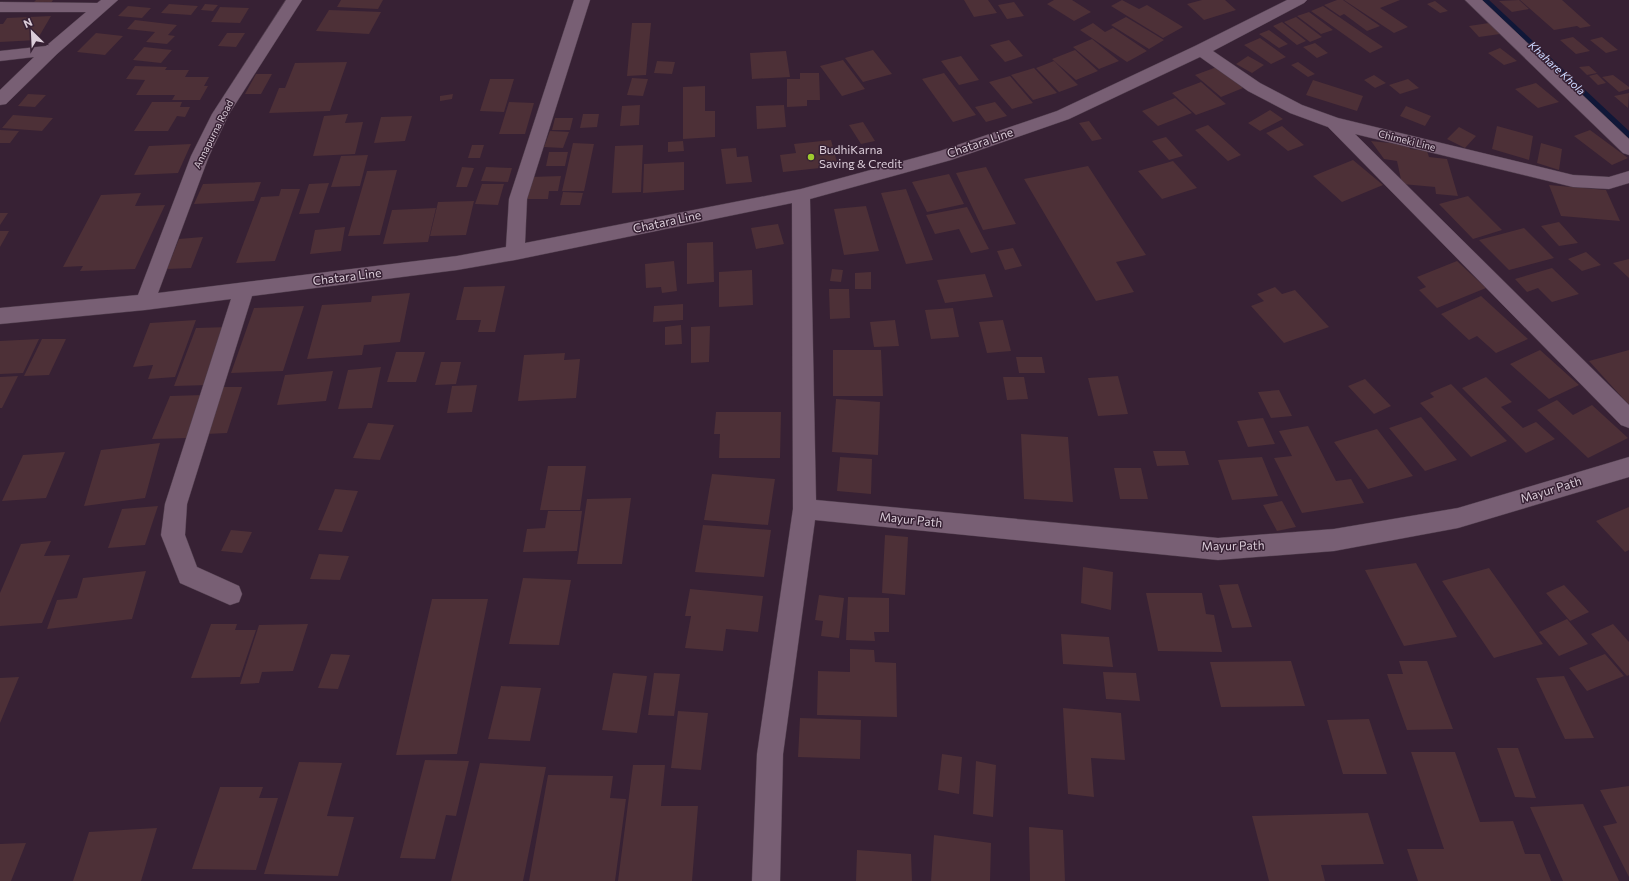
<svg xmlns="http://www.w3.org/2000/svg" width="1629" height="881" font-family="Commissioner,sans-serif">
<rect width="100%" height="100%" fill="#372134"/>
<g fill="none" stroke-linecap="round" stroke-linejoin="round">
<path fill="#101738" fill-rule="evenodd" d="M1482,0h7l140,131v7l-3,-1z"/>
</g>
<path fill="#4d3037" d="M36,0h17l-2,3h-18z
M341,0h42l-5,9 -41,-2z
M964,0h24l9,13 -23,4z
M1054,0h18l19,12 -17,9 -27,-17z
M1122,0l17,9 8,-4 36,22 -20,11 -52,-32z
M1202,0h23l11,10 -32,10 -17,-16z
M1337,0h6l37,26 -13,5 -23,-17 -4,2 -16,-11z
M1344,0h56l-20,8 28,19 -14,6z
M1519,0l10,9 -17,3 -13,-11z
M1520,0h42l29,26 -11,2 -3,-2 -23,4z
M1435,1l13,10 -8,2 -13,-9z
M1014,2l10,14 -17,3 -9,-14z
M169,4l29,2 -7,9 -30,-2z
M205,4l13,1 -5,6 -12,-1z
M128,6l23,2 -9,10 -24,-2z
M1323,6l60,41 -13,6 -59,-42z
M220,7l29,1 -9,15 -29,-1z
M329,10l52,2 -12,22 -53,-3z
M1309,12l24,18 -12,4 -24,-18z
M51,16l-14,24 -37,2v-18h3l4,-6z
M1126,17l38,23 -15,9 -38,-24z
M1296,17l26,20 -12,5 -26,-20z
M135,20l42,5 -9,10 7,1 -8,8 -21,-2 9,-10 -28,-3z
M1282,22l24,19 -9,4 -24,-19z
M632,23h19l-5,52 -19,1z
M1093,23l12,9 8,-4 34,23 -20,11 -47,-32z
M1489,23l11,11 -21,3 -10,-11z
M1269,30l19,14 -9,4 -20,-14z
M96,33l27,3 -18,19 -28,-3z
M227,33h18l-9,14 -18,-1z
M1573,37l17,14 -14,3 -16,-14z
M1602,37l16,13 -12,3 -16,-13z
M1260,38l26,19 -15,7 -27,-19z
M1092,39l27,22 -20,8 -26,-22z
M1009,40l14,16 -18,6 -15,-17z
M1315,43l13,10 -11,5 -14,-11z
M144,47l28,3 -11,13 -28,-3z
M1500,48l17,13 -13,4 -16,-12z
M873,50l19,24 -29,8 -18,-24z
M1075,50l23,21 -22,9 -24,-21z
M786,51l4,26 -38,2 -2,-26z
M961,56l18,24 -20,5 -18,-24z
M1248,56l16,9 -12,8 -16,-9z
M843,60l22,29 -23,7 -22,-30z
M657,61l18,1 -3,12 -18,-1z
M1054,61l24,24 -19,7 -23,-24z
M347,62l-17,49 -61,2 10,-25h6l10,-25z
M1298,62l17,12 -7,3 -17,-12z
M135,66l32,1 -2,3h24l-4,7h24l-5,9h4l-8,14h-28l3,-5h-39l9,-15 -19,-1z
M1589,66l8,7 -10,2 -8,-8z
M1217,67l26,21 -22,9 -26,-22z
M1034,68l23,25 -24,7 -22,-25z
M800,73h19l1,27h-13v6l-20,1v-28h13z
M944,73l32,42 -23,7 -31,-43z
M256,74h16l-11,20h-16z
M1597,74l9,9 -8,2 -9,-9z
M1374,75l12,8 -11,5 -11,-8z
M1613,75l16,12v2l-10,3 -17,-15z
M1010,76l23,27 -21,6 -23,-27z
M632,78l16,1 -5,17 -16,-1z
M490,79h24l-10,33 -24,-1z
M1408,79l11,9 -19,6 -11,-9z
M1313,80l50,16 -6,15 -51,-16z
M1201,82l25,22 -30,11 -24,-22z
M1536,83l23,19 -21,6 -23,-19z
M705,86v25h10v26l-32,2v-52z
M1629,93l-1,15 -14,-12z
M28,94l18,1 -11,12 -17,-1z
M453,94l-1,5 -12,2v-5z
M1175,98l17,15 -34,13 -16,-15z
M152,102h30l-2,5h10l-5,10 -8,-1 -9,15h-34z
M509,102l25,1 -9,31h-26z
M995,102l12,14 -21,6 -11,-15z
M640,105l-1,20 -19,1 2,-20z
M784,105l2,22 -29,2 -1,-23z
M1406,106l25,10 -6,10 -25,-10z
M1270,110l13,9 -23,12 -12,-8z
M348,114l-3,9 18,-1 -8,32 -42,2 11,-40z
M583,114h16l-2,13 -17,1z
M13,115l40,3 -11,13 -40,-3z
M412,116l-7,25 -31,2 7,-26z
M555,118h18l-3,12h-18z
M1089,121l13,18 -10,2 -13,-18z
M863,122l12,19 -14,3 -12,-19z
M1208,125l33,30 -13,6 -33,-31z
M1282,126l22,19 -16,6 -22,-18z
M1497,126l36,10 -4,24 -37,-11z
M1459,127l17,9 -11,12 -18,-9z
M0,130l19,1 -9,12h-10z
M1590,130l38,28 -16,7 -38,-29z
M550,131l19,1 -6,16 -19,-1z
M1166,137l17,19 -14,4 -17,-19z
M831,140l7,26 -55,6 -3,-17 16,-2 -2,-9z
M683,141l1,10 -16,1v-10z
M1371,141l38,4 1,4 17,2 2,6 18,2 11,37 -22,-2 -1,-7 -33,-3 -5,-23 -13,-2z
M573,143l21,1 -10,47h-22z
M1541,143l21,6 -3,21 -22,-7z
M191,144l-13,29 -44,2 15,-29z
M472,145h12l-4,13h-12z
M643,145l-2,47 -29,1 3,-47z
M736,148l1,9 11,-1 4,26 -26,2 -5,-35z
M549,152h19l-3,14h-19z
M368,155l-8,31 -29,1 10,-31z
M1353,160l30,25 -41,17 -29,-26z
M1173,161l24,27 -35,11 -24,-28z
M684,162v28l-41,3 1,-29z
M1088,166l58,89 -30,7 18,30 -38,9 -72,-122z
M462,167l12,1 -7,19h-11z
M486,167l26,1 -4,14 -27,-1z
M986,167l30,57 -33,6 -27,-57z
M397,170l-17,65 -32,1 19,-65z
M949,174l15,30 -37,8 -15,-30z
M561,176l-3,15h-9l-1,8h-23l5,-22z
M261,182l-7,19 -60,3 9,-20z
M329,183l-10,30 -20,1 10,-30z
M482,184h22l-6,21 -23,-1z
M1549,185l57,5 14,31 -59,-5z
M281,189h19l-25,72 -39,2 25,-66 18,-1z
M906,189l27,71 -27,4 -25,-71z
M563,192l20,1 -3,12h-20z
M141,193l-6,13 30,-1 -30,64 -55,2 3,-5 -20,1 38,-72z
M1468,196l34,34 -29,9 -34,-35z
M474,201l-8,34 -36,1 8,-34z
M866,206l13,45 -35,4 -10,-46z
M967,207l22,42 -18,4 -12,-24 -24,5 -9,-19z
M436,208l-8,34 -45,2 9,-34z
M0,213h8l-8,12z
M1559,222l19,21 -19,3 -18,-20z
M778,224l6,20 -28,5 -5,-21z
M345,227l-4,24 -31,3 5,-24z
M1524,228l30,30 -45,12 -30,-30z
M0,231h9l-9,16z
M203,237l-12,31 -24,1 12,-30z
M713,242l1,40 -27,2v-41z
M1013,248l9,18 -17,4 -8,-19z
M1586,252l15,13 -19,6 -14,-12z
M1629,259v19l-16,-15z
M674,261l3,30 -15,2 -1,-6 -15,1 -1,-24z
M1457,261l29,27 -49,20 -18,-18 7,-3 -9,-10z
M1552,268l27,26 -27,8 -14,-14 -11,4 -12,-13z
M832,269l11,1 -2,12 -11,-1z
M752,270l1,35 -34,2v-35z
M871,272v17h-16v-16z
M985,274l8,23 -48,6 -8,-23z
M505,286l-10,46h-17l3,-12h-25l8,-33z
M1275,287l7,7 13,-4 34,37 -45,16 -33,-37 13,-5 -7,-7z
M829,289h20l1,29 -20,1z
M410,293l-10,49 -36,3 -2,10 -55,4 15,-54 49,-3 1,-6z
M1481,296l47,43 -32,14 -19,-17 -8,4 -28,-26z
M683,304v16l-30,2 1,-16z
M304,306l-21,65 -52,2 23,-65z
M953,308l6,29 -28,2 -6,-29z
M196,320l-21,57 -27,2 5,-14 -20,2 17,-44z
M895,320l4,26 -25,1 -4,-25z
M1003,320l8,31 -24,2 -8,-31z
M681,325l1,19 -17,1v-18z
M710,326l-1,36 -18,1v-36z
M230,327l-21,58 -35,1 22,-58z
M39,339l-16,34 -23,1v-33z
M42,339h24l-17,36 -25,1z
M833,350h48l2,46h-50z
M1540,350l39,35 -30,14 -39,-35z
M1629,350v55l-40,-44z
M396,352h29l-9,30h-29z
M565,353l-1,7 16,-1 -4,39 -58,3 6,-46z
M1016,357h26l3,16h-26z
M441,362h20l-5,22 -21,1z
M381,367l-9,41 -34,1 10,-39z
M333,371l-7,30 -49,4 8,-30z
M18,376l-16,32h-2v-31z
M1118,376l10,38 -30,2 -10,-38z
M1003,377h21l4,22 -21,1z
M1486,377l26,25 -11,5 22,21 13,-6 19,17 -29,14 -64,-65z
M1365,379l26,27 -17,8 -26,-28z
M1451,384l56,57 -36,16 -51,-54 14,-6 -4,-4z
M477,385l-5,27 -25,1 5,-27z
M222,387h20l-15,46 -21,1z
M1279,390l13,26 -21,2 -13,-26z
M203,395l-16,43 -35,1 18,-43z
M836,399l44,3 -2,53 -46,-3z
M1557,400l16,15 19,-10 36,33 -40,20 -51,-48z
M716,412h65l-1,46h-61l1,-24h-6z
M1421,417l36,43 -32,11 -36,-43z
M1263,418l12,26 -27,3 -11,-26z
M368,423l26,2 -14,35 -27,-2z
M1308,426l28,55 15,-2 13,24 -62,10 -28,-55 18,-2 -13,-25z
M1377,429l36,47 -45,13 -34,-47z
M1021,434l47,3 5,65 -49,-3z
M160,443l-15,55 -61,8 17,-56z
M1153,451h32l4,14 -32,1z
M65,452l-19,46 -44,3 21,-46z
M840,457l32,2 -1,35 -34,-3z
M1262,457l16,39 -46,4 -14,-40z
M548,466h38l-6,44h-40z
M1114,468h27l7,31h-28z
M712,474l63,5 -7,46 -64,-5z
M335,489l23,2 -16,41 -24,-2z
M631,498l-9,66h-45l10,-65z
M1282,501l14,26 -19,4 -14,-26z
M158,506l-13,39 -37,3 14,-39z
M1629,507v43l-4,2 -29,-31z
M548,511h34l-5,40 -54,1 4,-23 18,-1z
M703,525l68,5 -7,47 -69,-5z
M231,530l21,2 -10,21 -21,-2z
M885,535l23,2 -3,58 -23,-2z
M51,541l-7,15 26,-1 -28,68 -42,3v-33l21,-49z
M319,554l30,2 -9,24 -30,-1z
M1416,563l41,74 -53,9 -39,-76z
M1083,567l30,5 -2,38 -30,-7z
M1489,568l54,76 -49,14 -52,-77z
M146,571l-14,48 -85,10 10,-29 20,-2 6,-20z
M523,578l48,2 -12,65 -50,-1z
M1238,584l14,43 -20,1 -13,-43z
M1564,585l25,27 -19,9 -24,-28z
M690,589l73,7 -5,36 -32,-3 -3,22 -38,-3 6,-32h-6z
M1146,593h56l4,21 8,1 8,37 -64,-1z
M819,595l25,3 -5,40 -18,-2 2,-15 -8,-1z
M848,597l41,1v34h-15l1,9 -29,-1z
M432,599h56l-31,155 -61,1z
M1567,619l21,25 -29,12 -20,-24z
M211,624h26l-2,6h21l-16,47 -49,1z
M308,624l-15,47 -31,1 -3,11 -19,1 19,-59z
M1613,624l16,18v33l-2,1 -36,-42z
M1061,634l48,3 4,30 -50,-3z
M850,649l24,1 1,12 21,1 1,54 -80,-2 1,-44 32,1z
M331,654l19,1 -12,34 -20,-1z
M1605,654l19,22 -37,15 -18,-23z
M1291,661l14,45 -84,1 -11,-45z
M1399,661h28l26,68 -46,1 -20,-56h16z
M1103,672l33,1 4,28 -34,-2z
M613,673l34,3 -10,57 -35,-3z
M654,673l26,1 -6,42 -26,-1z
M1564,676l30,62 -29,1 -29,-61z
M19,677l-19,46v-45z
M501,686l40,2 -11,53 -42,-2z
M1063,708l58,5 4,47 -34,-2 3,39 -26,-3z
M678,711l30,2 -7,57 -30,-2z
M800,718l61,2 -1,39 -62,-2z
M1369,719l18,55h-44l-16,-54z
M1497,748h21l18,50 -21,-1z
M1411,752h44l25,70 33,-1 12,33h15l11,27h-133l-11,-32h37z
M942,754l20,3 -3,37 -21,-4z
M425,760l44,1 -13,55 -10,-1 -11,44 -35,-1z
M976,761l20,4 -3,52 -20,-3z
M299,762l43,1 -15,53 27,1 -16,59 -74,-2z
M480,763l66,4 -23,114h-72z
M633,765h32l-4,41h37l-6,75h-74z
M548,775l65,1 -3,22 16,1 -11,82h-86z
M1629,786v91l-26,-51 14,-3 -17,-33z
M220,787h43l-4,11h19l-22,72 -64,-1z
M1583,804l36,77h-56l-33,-74z
M1368,813l16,51 -63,1 4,16h-56l-17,-65z
M1029,827l34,3 2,51h-35z
M157,828l-16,53h-68l16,-49z
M934,835l57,8 -1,38h-59z
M26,843l-15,38h-11v-37z
M857,850l54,4 1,27h-56z"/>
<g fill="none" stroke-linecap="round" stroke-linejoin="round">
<g stroke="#4f3d4c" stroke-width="1">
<path id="street" d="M101,0h17l-61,54 -51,50 -6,1v-15l34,-33 -34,4v-10l46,-5 40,-34h-86v-10l97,1z
M286,0h16l-73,114 -20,42 -51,137 299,-37 49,-9 3,-48 65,-199h16l-63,199 -2,44 276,-54 139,-38 117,-40 138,-65 92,-46h20l-3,3 -91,48 47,32 42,22 36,13 235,57 36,2 20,-6v12l-20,6 -36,-2 -218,-53 274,271v23l-8,-3 -293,-298 -38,-14 -42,-22 -48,-34 -131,62 -118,41 -141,39 6,301 402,38 116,-9 124,-21 171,-51v20l-171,51 -124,23 -116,9 -403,-40 -32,234 -3,127h-28l5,-127 36,-245 -1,-306 -277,57 -58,10 -205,26 -65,208 -2,31 12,32 42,19 3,8 -3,8 -9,3 -50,-22 -19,-48 4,-31 66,-205 -86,11 -145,14v-16l138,-13 53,-139 21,-42z
M1465,0h17l147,139v16l-6,-2z"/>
</g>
<use href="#street" fill="#785f74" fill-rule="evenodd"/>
</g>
<circle fill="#9fca2e" stroke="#372134" stroke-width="1.5" cx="811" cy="157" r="4"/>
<g text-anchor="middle" stroke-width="3" stroke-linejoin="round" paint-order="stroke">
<g font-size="10" fill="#dbcdd9" stroke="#372134">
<text transform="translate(213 134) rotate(-63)" y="4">Annapurna Road</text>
<text transform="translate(1407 140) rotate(14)" y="4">Chimeki Line</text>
</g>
<g font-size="11" font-style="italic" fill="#c9d6fe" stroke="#372134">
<text transform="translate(1557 68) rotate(43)" y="4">Khahare Khola</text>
</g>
<g font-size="12" fill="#dbcdd9" stroke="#372134">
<text transform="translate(980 143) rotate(-19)" y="4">Chatara Line</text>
<text transform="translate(667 222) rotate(-12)" y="4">Chatara Line</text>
<text transform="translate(347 277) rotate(-7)" y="4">Chatara Line</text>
<text transform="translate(1551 490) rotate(-17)" y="4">Mayur Path</text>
<text transform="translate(911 520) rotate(6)" y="4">Mayur Path</text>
<text transform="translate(1233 546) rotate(-1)" y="4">Mayur Path</text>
</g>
<g font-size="12" fill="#dbcdd9" stroke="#372134" text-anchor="start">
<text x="819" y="154">BudhiKarna<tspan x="819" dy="14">Saving &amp; Credit</tspan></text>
</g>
</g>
<g transform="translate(32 32) rotate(336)" stroke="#372134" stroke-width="3" paint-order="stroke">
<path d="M0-3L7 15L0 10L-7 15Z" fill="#dbcdd9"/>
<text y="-6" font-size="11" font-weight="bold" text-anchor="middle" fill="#dbcdd9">N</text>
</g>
</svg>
